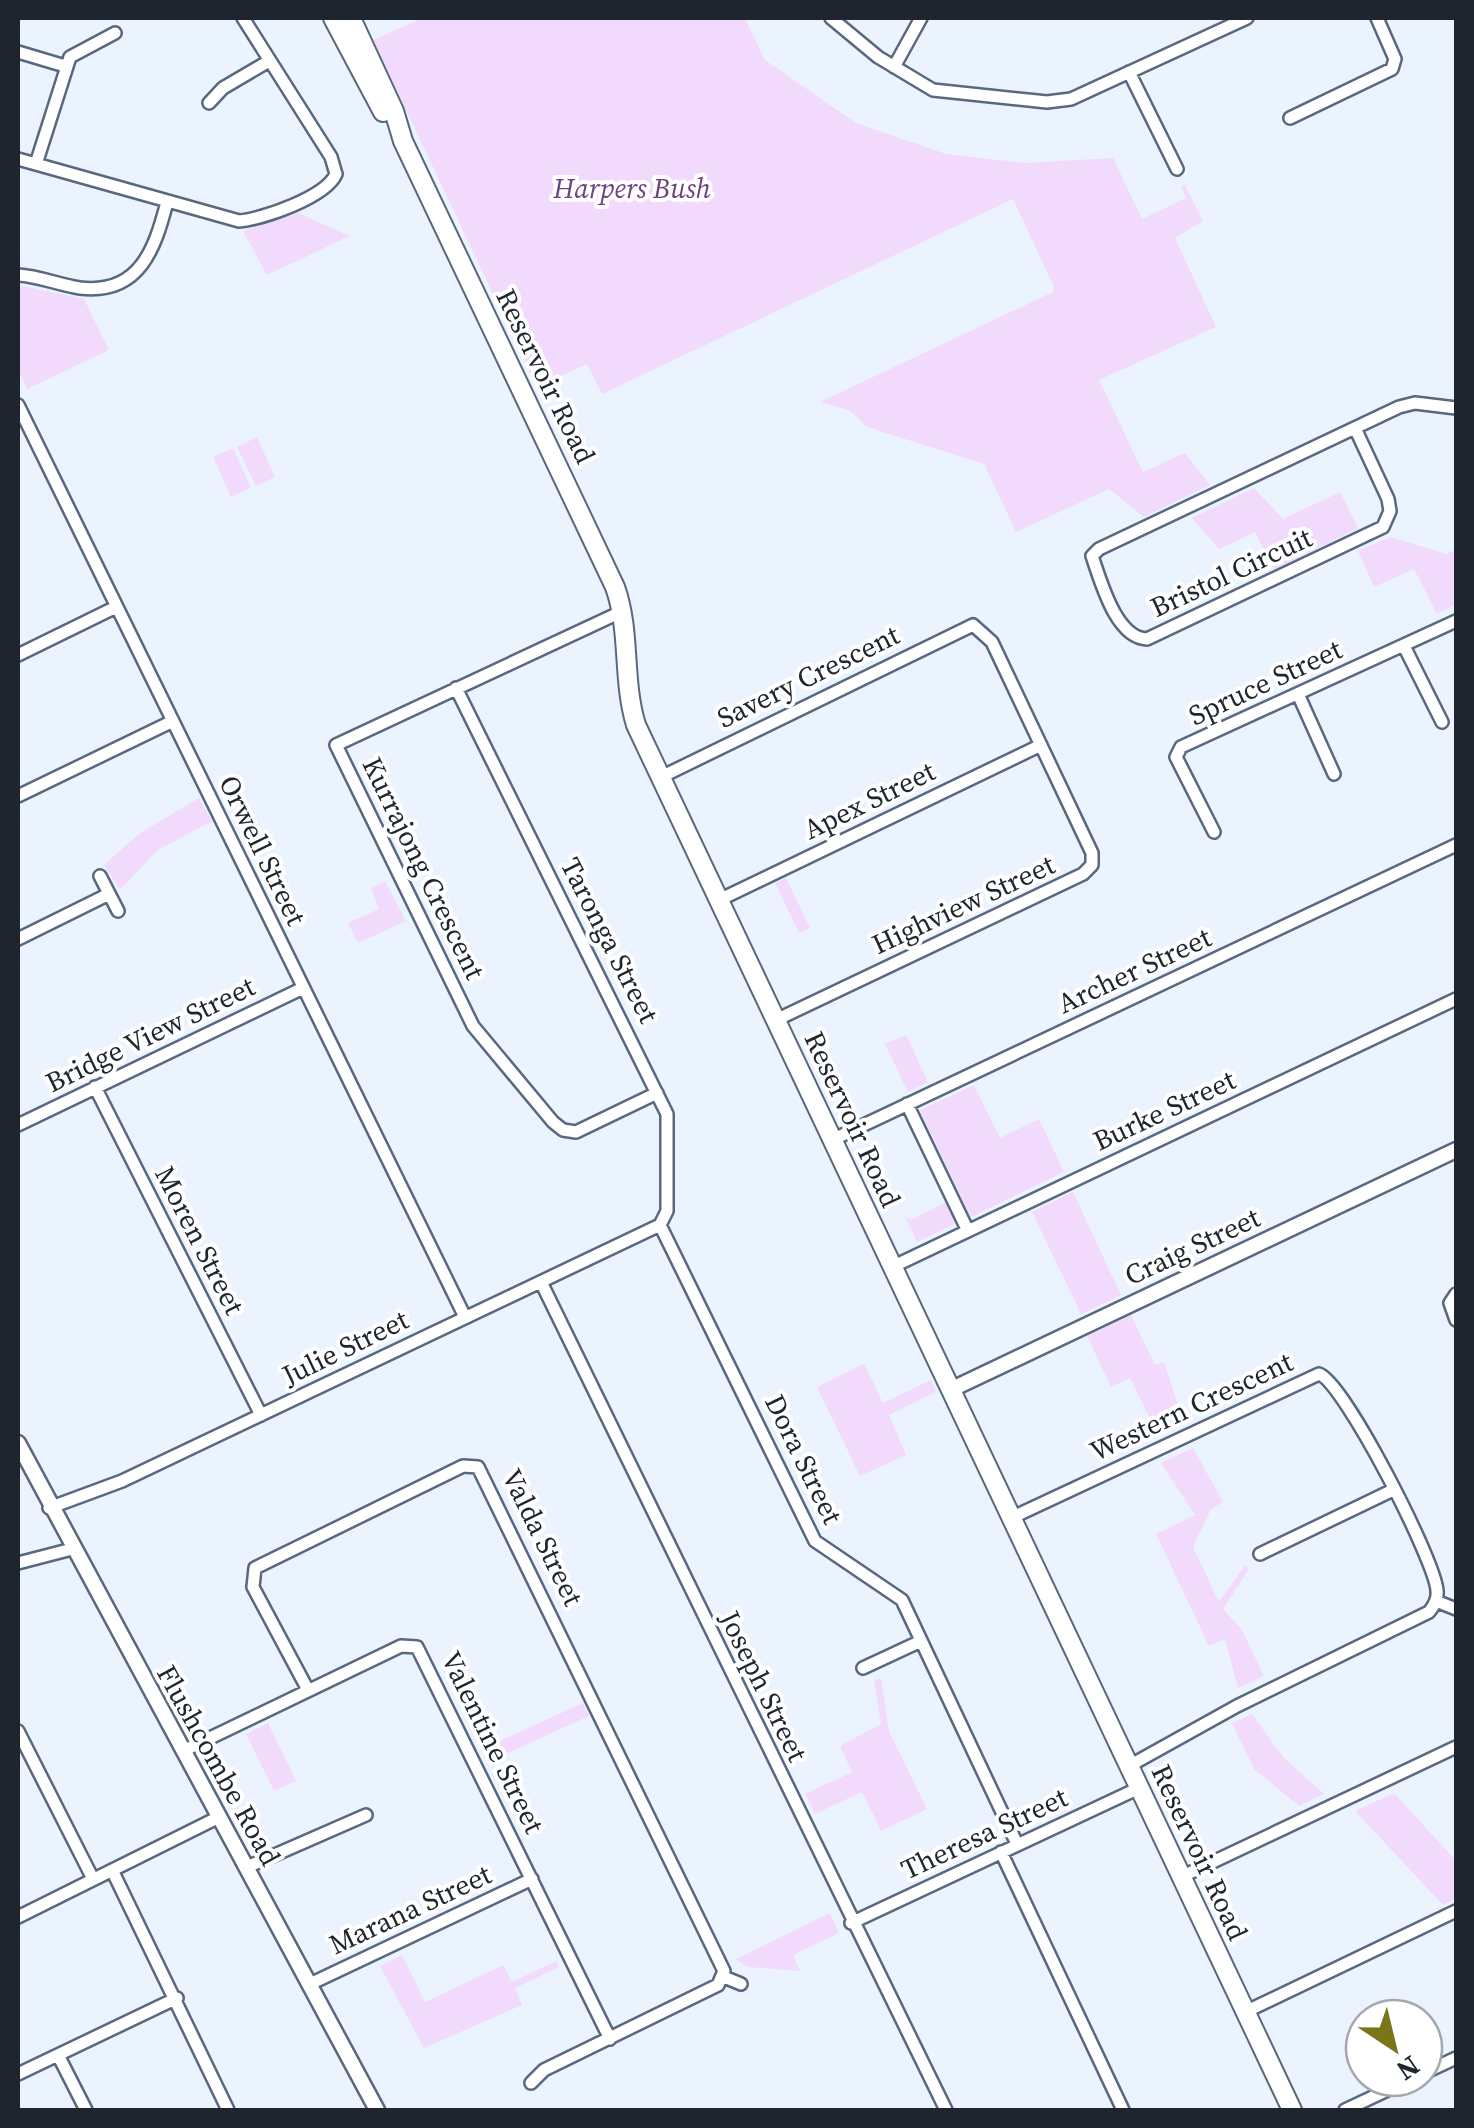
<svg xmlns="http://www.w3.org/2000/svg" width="1474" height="2128" font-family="'Source Serif 4',serif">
<rect width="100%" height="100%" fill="#ebf3fe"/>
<path fill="#f2dafd" d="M422,18h323l20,42 91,63 90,31 78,9 89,-5 29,61 44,-21 -5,-12 4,-1 18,36 -28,17 41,89 -117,53 44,92 42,-19 25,32 -66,32 -35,-28 -93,43 -32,-68 -117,-37 -18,-17 -29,-8 233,-110 1,-5 -41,-88 -411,195 -15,-30 -50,23 -164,-347z
M298,213l52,23 -83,39 -24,-44z
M18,285l66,14 25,51 -82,39 -9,-19z
M257,437l18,40 -19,9 -19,-39z
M233,448l18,40 -20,9 -18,-40z
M1254,488l29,31 57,-27 18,36 -84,42 -19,-38 -36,17 -27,-31z
M1390,537l57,17 9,-5v55l-19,10 -23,-45 -40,18 -16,-36z
M199,798l13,23 -54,29 -38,40 -16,-25 36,-32z
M786,878l24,50 -11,5 -24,-50z
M385,881l21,40 -48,22 -10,-20 31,-14 -8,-21z
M906,1035l22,47 -20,10 -23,-48z
M974,1085l26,53 39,-19 25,53 -93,45 -51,-107z
M1073,1192l48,103 -40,19 -49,-102z
M946,1202l11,21 -40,19 -12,-25 7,2z
M1131,1315l24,50 9,-3 19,59 -26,12 -27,-55 -19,9 -24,-51z
M864,1364l19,39 48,-23 5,12 -47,23 17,40 -46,21 -43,-89z
M1193,1448l30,54 -12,7 -18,38 26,55 26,-37 4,4 -26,40 19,21 22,46 -26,12 -13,-49 -16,7 -53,-112 39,-19 -34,-52z
M881,1678l8,53 38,78 -46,22 -19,-39 -47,22 -10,-20 47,-22 -12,-26 41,-22 -7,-43z
M583,1703l6,13 -101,46 -6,-13z
M1252,1714l31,43 41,37 -25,12 -45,-37 -22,-46z
M268,1723l28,58 -22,10 -28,-57z
M1394,1793l62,68v37l-13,7 -88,-94z
M830,1913l9,20 -46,22 7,16 -52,-4 -12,-8z
M402,1955l23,47 78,-37 9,17 44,-21 3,6 -44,21 7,17 -98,43 -44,-82z"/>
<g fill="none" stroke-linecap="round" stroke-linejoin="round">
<g stroke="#58687e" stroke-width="16">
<path id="minor" d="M831,18l47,39 55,33 114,12 24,-3 176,-81
M18,52l47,14
M894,67l27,-49
M1129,72l48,97
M209,103l14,-15 46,-27
M1290,118l102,-49 3,-10 -18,-41
M18,159l221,62c24,-2 87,-24 97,-47l-5,-17 -88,-139
M36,164l34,-107 45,-24
M18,275c21,1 41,10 62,13 60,7 75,-40 87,-86
M18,405l447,912
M1355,428l33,71 2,12 -7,16 -236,112c-31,-1 -46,-57 -55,-83l7,-7 300,-142 16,-4 41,5
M623,611l-287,134 137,281 80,96 10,8 13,2 81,-39
M1404,646l38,76
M18,655l98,-48
M456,688l211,426v97l-7,14
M1298,694l36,80
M661,777l312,-152 19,17 100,211v12l-9,9 -307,146
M18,796l155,-75
M1214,832l-38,-75 5,-10 275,-126
M100,876l18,35
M719,900l322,-155
M18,939l91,-45
M95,1087l166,328
M907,1104l61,127
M18,1125l285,-137
M832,1140l624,-295
M660,1225l155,316 87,59 115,244
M892,1267l564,-268
M541,1282l405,828
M1456,1294l-6,9 6,17
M49,1508l73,-27 538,-256
M1011,1518l308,-144c25,8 117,188 118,217 1,8 -3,15 -8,21l-192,94 -108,60
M1260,1554l133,-64
M18,1563l54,-14
M1436,1601l20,8
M863,1668l58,-27
M308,1690l-55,-103 2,-19 208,-102 15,1 246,504 -6,14 -174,85 -13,13
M18,1731l75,148
M183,1751l218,-105 16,1 193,392
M1001,1852l122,258
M247,1867l119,-52
M112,1870l116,240
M1181,1877l275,-130
M18,1917l201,-100
M851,1923l288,-135
M724,1977l17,7
M310,1984l222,-105
M1245,2012l211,-101
M58,2055l28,55
M1424,2073l32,-15
M18,2074l159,-76
M1345,2110l68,-32"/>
</g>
<g stroke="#58687e" stroke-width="19">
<path id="tertiary" d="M950,1390l506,-240
M18,1443l359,667"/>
</g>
<g stroke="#58687e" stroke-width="22">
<path id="primary" d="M333,18l50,94
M351,18l43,93 9,30 212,446c16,45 7,92 21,138l656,1385"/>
</g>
<use href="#minor" stroke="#fff" stroke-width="11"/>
<use href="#tertiary" stroke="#fff" stroke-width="14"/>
<use href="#primary" stroke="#fff" stroke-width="18"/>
</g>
<g text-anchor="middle" stroke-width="8" stroke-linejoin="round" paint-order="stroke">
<g font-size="28" font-style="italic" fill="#6e447f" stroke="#fff">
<text x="632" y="198">Harpers Bush</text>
</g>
<g font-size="28" fill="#1f252f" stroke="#fff">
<text transform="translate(546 376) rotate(64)" y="10">Reservoir Road</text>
<text transform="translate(1231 572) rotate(-25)" y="10">Bristol Circuit</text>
<text transform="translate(808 676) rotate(-26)" y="10">Savery Crescent</text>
<text transform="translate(1265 682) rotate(-25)" y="10">Spruce Street</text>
<text transform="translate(869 800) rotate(-26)" y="10">Apex Street</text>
<text transform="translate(263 850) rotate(64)" y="10">Orwell Street</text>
<text transform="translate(424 868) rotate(64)" y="10">Kurrajong Crescent</text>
<text transform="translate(963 904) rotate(-25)" y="10">Highview Street</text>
<text transform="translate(610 940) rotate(63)" y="10">Taronga Street</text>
<text transform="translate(1134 970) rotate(-25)" y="10">Archer Street</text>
<text transform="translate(150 1034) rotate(-26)" y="10">Bridge View Street</text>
<text transform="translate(1164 1110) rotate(-25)" y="10">Burke Street</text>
<text transform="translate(853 1119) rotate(65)" y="10">Reservoir Road</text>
<text transform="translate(200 1240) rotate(63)" y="10">Moren Street</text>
<text transform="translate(1192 1246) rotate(-25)" y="10">Craig Street</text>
<text transform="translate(345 1347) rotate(-26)" y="10">Julie Street</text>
<text transform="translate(1191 1406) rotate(-25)" y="10">Western Crescent</text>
<text transform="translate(804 1459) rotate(64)" y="10">Dora Street</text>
<text transform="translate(543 1537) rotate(64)" y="10">Valda Street</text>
<text transform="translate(764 1686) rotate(64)" y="10">Joseph Street</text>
<text transform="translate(493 1742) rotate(64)" y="10">Valentine Street</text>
<text transform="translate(219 1765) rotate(61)" y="10">Flushcombe Road</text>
<text transform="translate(984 1833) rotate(-25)" y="10">Theresa Street</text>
<text transform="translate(1200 1852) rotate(65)" y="10">Reservoir Road</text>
<text transform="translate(410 1909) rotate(-25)" y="10">Marana Street</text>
</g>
</g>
<rect width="1474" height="2128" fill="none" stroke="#1f252f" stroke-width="40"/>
<g transform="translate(1394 2048) rotate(145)"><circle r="48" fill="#ffffff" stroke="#a5a8ac" stroke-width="2.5"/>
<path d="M0-8L18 38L0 25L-18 38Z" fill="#797519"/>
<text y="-15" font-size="28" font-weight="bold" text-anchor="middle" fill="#1f252f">N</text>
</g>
</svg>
